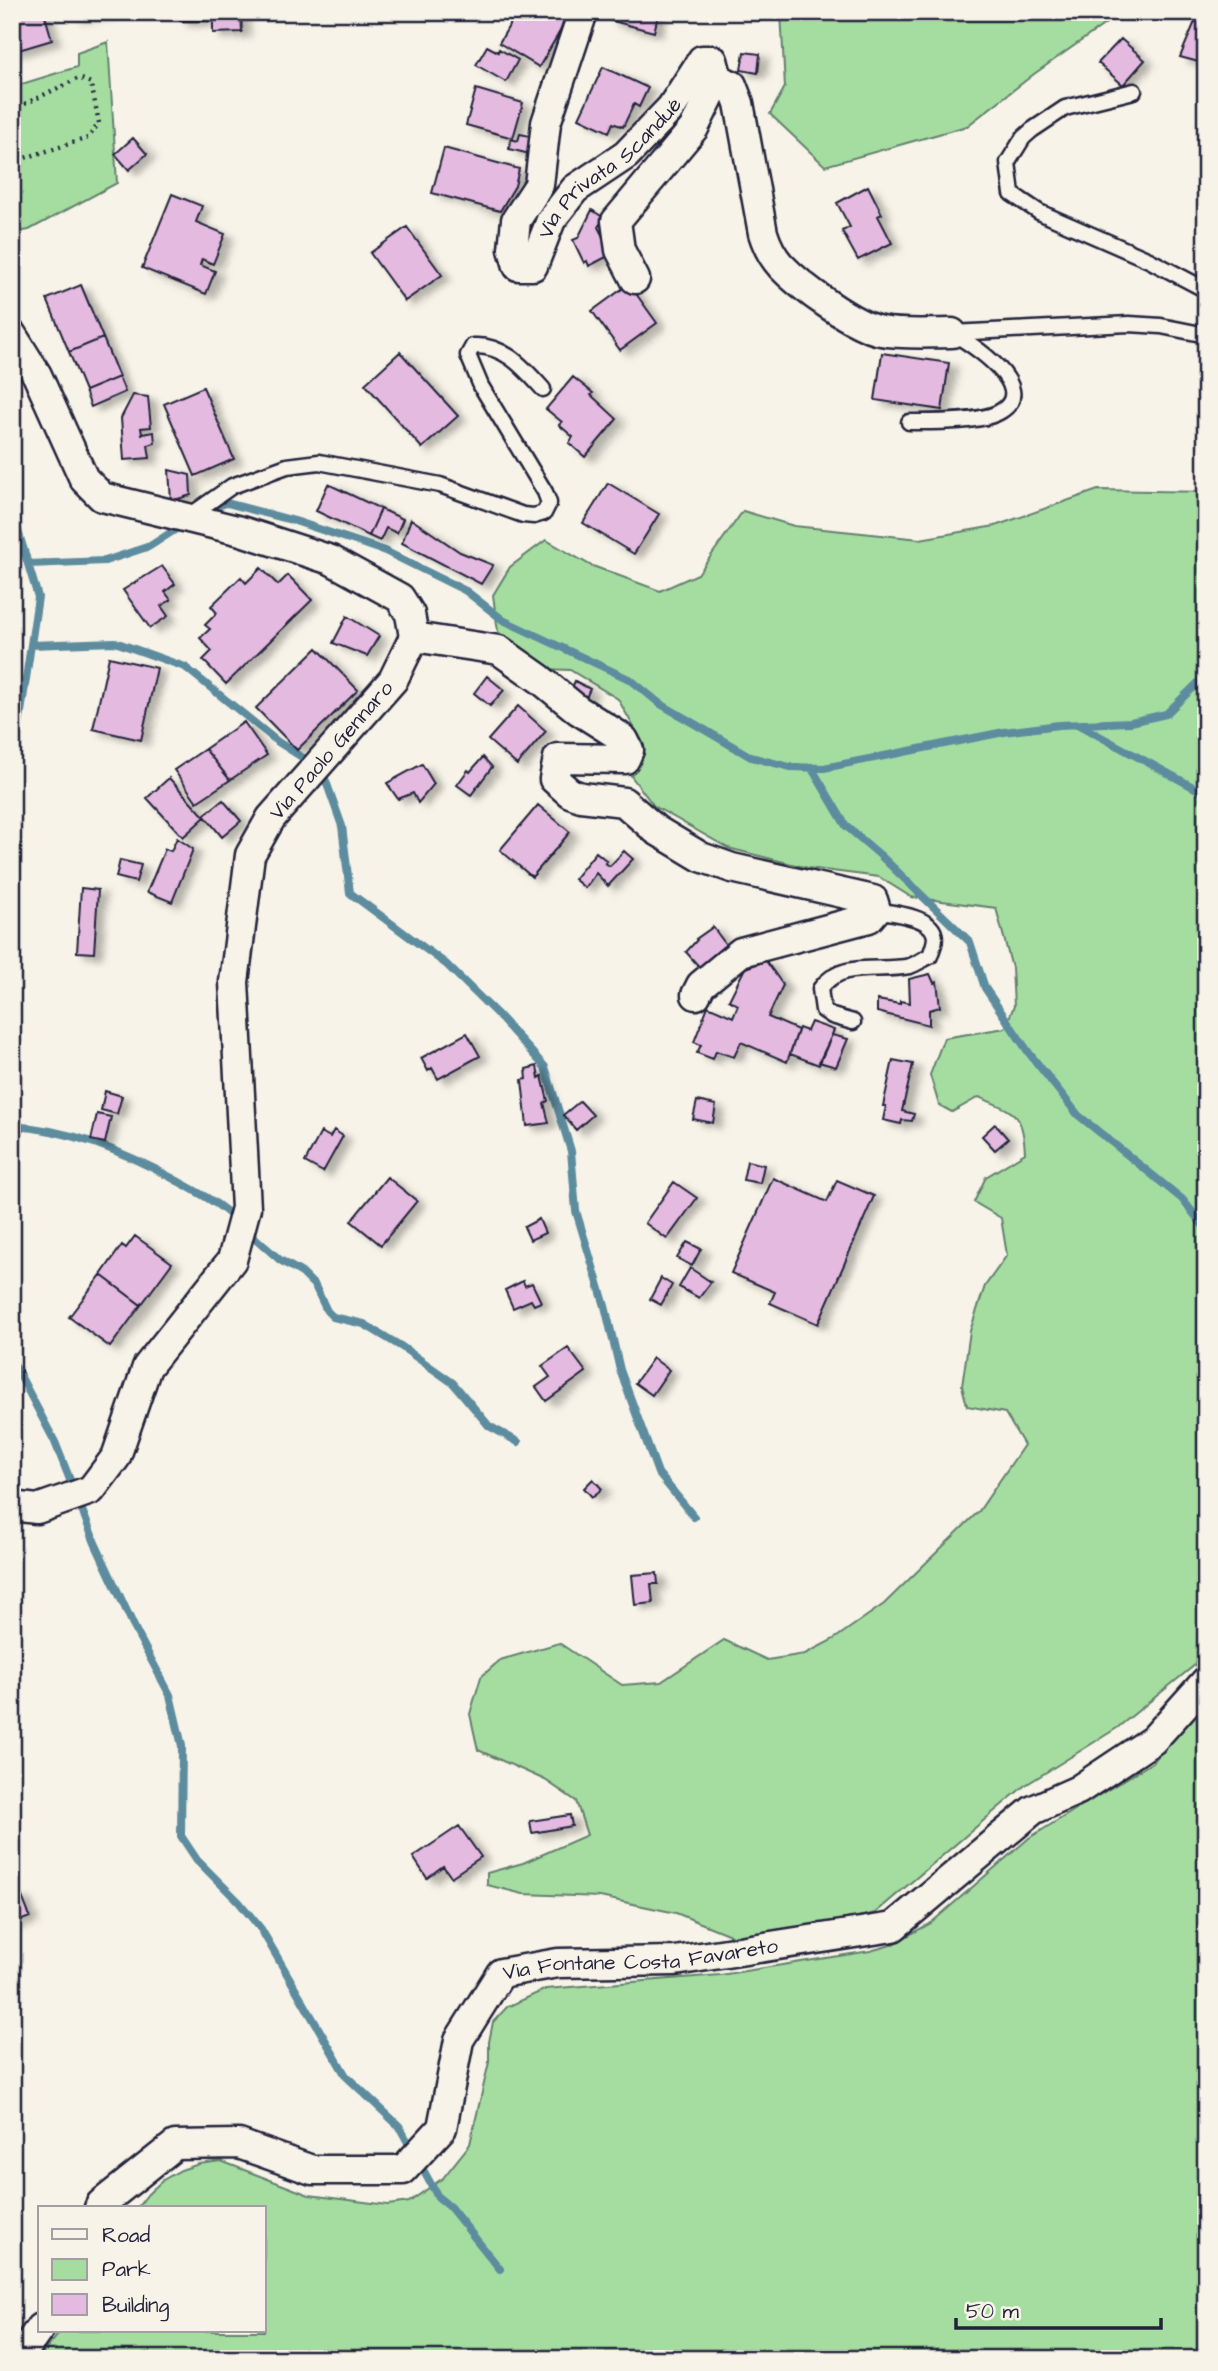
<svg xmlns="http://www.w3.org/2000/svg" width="1218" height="2371" font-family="'Architects Daughter',sans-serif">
<defs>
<filter id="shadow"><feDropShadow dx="8" dy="4.5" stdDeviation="3.5" flood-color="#0004"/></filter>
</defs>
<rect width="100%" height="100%" fill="#f7f3e8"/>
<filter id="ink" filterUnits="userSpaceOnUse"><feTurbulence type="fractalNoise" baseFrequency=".0143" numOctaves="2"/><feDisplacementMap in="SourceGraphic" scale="14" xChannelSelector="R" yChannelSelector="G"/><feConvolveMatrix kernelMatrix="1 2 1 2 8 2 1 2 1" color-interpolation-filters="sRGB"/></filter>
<g filter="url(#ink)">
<path fill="#a5dda1" stroke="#64806e" stroke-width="2" d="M781,12h341l-88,62 -67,52 -142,40 -55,-52 15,-27z
M108,42l9,141 -88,47 -17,3v-146l65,-20v-14z
M1098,490l108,2v1164l-89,72 -93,58 -149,127 -89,22 -51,2 -59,-24 -76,-16 -77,-3 -36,-9v-12l36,-10 64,-28 -11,-34 -31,-21 -67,-30 -8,-36 11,-37 19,-17 59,-17 63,42 39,-3 63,-42 43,20 38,-6 29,-15 50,-35 95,-93 45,-66 -19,-32 -38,-7 -5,-20 8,-55 15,-45 22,-31 -6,-37 -27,-16 12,-25 39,-24c-2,-42 -10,-40 -46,-56l-27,15 -13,-7 -9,-30 14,-37 61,-10 9,-22 -2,-38 -16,-60 -85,-11 -32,-20 -71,-9 -80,-20 -74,-42 -23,-30 13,-22 -8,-23 -18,-32 -48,-29 -24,-1 -48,-37 -5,-37 17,-28 36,-27 44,25 70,26 38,-17 45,-63 51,15 126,13 75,-13z
M1206,1699v660h-1168l23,-28h203v-123h-127l11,-14 15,-14 18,-10 18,-6 22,-3 88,34 79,10 21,-3 34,-24 27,-34 19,-82v-20l4,-20 14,-15 39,-18 174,-14 150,-24 21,-6 40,-22 98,-85 124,-76z"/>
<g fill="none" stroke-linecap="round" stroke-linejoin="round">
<path stroke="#5d8c9f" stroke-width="8" d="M206,509l21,-6 68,18 90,30 81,40 37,29 128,60 28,23 92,54 39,10 34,1 180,-36 55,-7 72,-3 35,-8 40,-39
M12,511l26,86 -20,136 -6,10
M28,564l77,-3 45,-15 34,-22
M31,645l84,-3 70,25 93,75 33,21
M1079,725l127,69
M811,767l35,59 34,29 90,87 15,46 44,65 49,62 104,84 24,30
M322,770l20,56 8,67 96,71 51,50 48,53 26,84 5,60 29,95 15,64 38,103 36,44
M12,1126c58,3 112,26 162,53 23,13 44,23 63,42
M246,1230l34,30 22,13 13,13 12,25 6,6 31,7 38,23 51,36 36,43 29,16
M12,1360l43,82 40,101 42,90 33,62 12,51 -1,90 16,24 42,42 22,27 85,147 53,50 39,71 12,10 50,62"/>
</g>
<path fill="#e4bae0" stroke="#22223b" stroke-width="2" filter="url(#shadow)" d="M12,12h32l8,28 -40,12z
M73,12h39l-38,5z
M179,12h62l1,20 -29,1v-12h-33z
M517,12h35l14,9 -27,46 -40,-24z
M611,12h48l-5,20 -45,-12z
M1199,12h7v52l-26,-7z
M1121,39l24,21 -22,25 -25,-22z
M487,46l11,6 1,-3 19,11 -12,22 -30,-17z
M744,52l16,2 -2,19 -17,-3z
M603,67l45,21 -9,19 -5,-3 -11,23 -10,-4 -4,9 -30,-14z
M476,89l47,14 -10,35 -47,-13z
M520,134l15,3 -1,18 -25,-6 2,-10 7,2z
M133,138l14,16 -18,16 -14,-16z
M444,148l75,21 -4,17 -15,25 -68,-18z
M868,186l14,28 -4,2 14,27 -34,17 -16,-29 8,-4 -13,-24z
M172,194l30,12 -6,16 29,12 -12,30 -11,-5 -2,6 15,6 -9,23 -64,-26z
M592,210l12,8 -6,9 14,27 -23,12 -2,-5 -3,2 -11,-23 5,-2z
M407,227l35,48 -37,26 -35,-48z
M629,284l28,39 -37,27 -28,-39z
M81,285l22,53 -34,14 -22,-53z
M103,338l16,39 -34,14 -16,-39z
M400,352l58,64 -36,32 -57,-64z
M882,353l67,10 -7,47 -67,-10z
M119,377l6,15 -34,15 -6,-16z
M573,377l20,16 -2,2 26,24 -32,38 -16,-14 4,-6 -14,-12 3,-3 -16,-13z
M203,387l31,72 -39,17 -31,-72z
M133,395l15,2 3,30 -10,1 1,6 12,-2 1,11 -7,2 2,13 -26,2 -3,-42z
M169,470l21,5 1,20 -20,6z
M608,483l51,31 -25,40 -51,-31z
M328,484l53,25 -12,27 -53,-25z
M381,509l22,10 -6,14 -11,-5 -6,13 -11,-5z
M411,519l49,33 33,13 -12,19 -79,-41z
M162,566l13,18 -10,8 6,8 -10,6 7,10 -18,12 -27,-38z
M261,568l17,17 10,-10 24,25 -86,84 -23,-24 9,-9 -12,-13 10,-9 -5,-4 12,-12 -6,-7 30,-29 5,6z
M347,616l32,20 -12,20 -34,-13z
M317,648l41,42 -61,60 -41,-42z
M109,657l48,11 -16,72 -48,-11z
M487,676l17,14 -14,16 -16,-13z
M575,681l15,8 -6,13 -15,-8z
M518,706l28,25 -29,34 -29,-25z
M244,722l23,33 -37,25 -25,-31z
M205,749l25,31 -33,22 -23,-32z
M483,757l9,10 -21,28 -14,-10 11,-15 2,2z
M422,764l12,20 -16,19 -5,-10 -15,6 -11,-16z
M169,778l36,39 -22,20 -36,-39z
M223,800l18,21 -19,16 -18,-22z
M538,805l32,27 -38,45 -32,-27z
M177,838l16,11 -21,53 -25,-10 18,-43 6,2z
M624,851l9,8 -25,27 -12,-13 -11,15 -11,-9 22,-27 11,9 -2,2 5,3z
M120,860l21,5 -5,17 -20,-5z
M81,888l17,2 -4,63 -17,-1z
M713,927l16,22 -27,21 -16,-18 11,-12 -1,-1z
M766,961l17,24 -15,32 30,13 -11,32 -46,-20 -7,15 -18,-6 -3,8 -16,-6 4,-8 -7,-3 14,-36 25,11 5,-12 -9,-5 16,-32z
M930,974l4,9 3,-1 3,25 -11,3v15l-52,-13v-12l23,4v-3l10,2 -1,-24z
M811,1022l23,8 -15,35 -29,-11 9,-26 8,3z
M467,1033l13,23 -42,23 -6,-11 -4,3 -7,-13z
M832,1035l16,4 -12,28 -17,-5z
M893,1060l20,4 -11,47 12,3 -2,7 -10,-1 -1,4 -18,-4 3,-14h-3z
M537,1066l2,12 3,-2 6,25 -4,2 5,20 -22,3 -5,-46 5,-1 -1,-10z
M105,1091l17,5 -5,18 -16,-4z
M580,1101l13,14 -17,15 -13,-15z
M697,1101l19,4 -3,18 -20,-4z
M97,1114l14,3 -6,26 -14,-3z
M995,1124l13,15 -13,11 -13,-14z
M334,1130l9,6 -20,36 -18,-10 16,-30 9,5z
M747,1161l17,4 -4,18 -17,-3z
M387,1177l30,24 -36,44 -30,-24z
M773,1178l54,24 10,-22 37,16 -56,128 -48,-21 5,-11 -44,-19z
M674,1182l23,16 -30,41 -22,-16z
M539,1219l6,14 -15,7 -6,-13z
M135,1236l37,27 -31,42 -40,-30 21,-30 4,3z
M687,1242l14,7 -9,17 -15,-8z
M690,1268l21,14 -12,16 -20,-11z
M101,1275l40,30 -31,42 -41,-30z
M661,1278l11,7 -11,20 -11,-6z
M523,1281l2,5 7,-3 9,19 -7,3 -3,-5 -18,8 -8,-18z
M568,1348l18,24 -40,29 -10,-14 14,-10 -8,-11z
M653,1358l16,12 -17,25 -17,-12z
M593,1479l9,10 -10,8 -8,-9z
M657,1573l1,11h-7l2,19 -18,2 -3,-30z
M570,1815l2,11 -40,7 -2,-12z
M459,1826l22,31 -30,20 -8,-11 -16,12 -14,-21z
M21,1894l9,23 -18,7v-26z"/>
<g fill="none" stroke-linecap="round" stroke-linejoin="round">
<g stroke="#22223b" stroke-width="19">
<path id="service" d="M1134,91l-69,17 -33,22 -9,8 -15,24 4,32 27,18 110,48 57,30
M952,333l177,-9 32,2 45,9
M909,422c23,0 74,1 92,-11 38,-23 -30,-68 -49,-78
M188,517l44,-31 55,-20 32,-4 121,23 83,30 11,1 10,-3 5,-10 -4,-11 -64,-106 -13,-31 5,-9c31,-2 51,22 70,43
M853,1022l-21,-6 -9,-6 -3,-21c21,-30 59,-16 90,-23 6,-2 13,-7 20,-10 2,-7 7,-16 4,-23 -5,-17 -43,-20 -58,-23"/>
</g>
<g stroke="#22223b" stroke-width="33">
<g id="minor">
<path id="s1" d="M583,12l-37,111 -7,62 -23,35 -3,29 5,17h15l18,-46 24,-31 51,-34 45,-47 31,-48h11l5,19 -24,49 -78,93 4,29 15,29"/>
<path d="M718,79l14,6 7,18 24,130c4,13 9,23 18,33 20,21 73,60 100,65 23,4 48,2 71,2"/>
<path d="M12,335l25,40 47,104 18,18 139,34 90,29 69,38 10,16 4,23 -21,43 -122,138 -21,37 -16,127 12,226 -14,52 -85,107 -31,90 -25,33 -54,19 -25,-3"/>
<path d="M414,637l85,13 41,29 38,31 38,24 8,6 5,10 -4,9 -67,-1 -4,21 16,14 11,4 43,5 32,28 45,27 31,11 141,32 3,10 -7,8 -128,34 -40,33 -5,10"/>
<path id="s2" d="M99,2208l2,-4 74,-59 64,-1 73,26h91l39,-42 17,-88 42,-67 57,-10 117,-2 218,-34 140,-117 45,-20 75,-50 53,-59"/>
<path d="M12,2358l11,-6 17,-24"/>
</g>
</g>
<path stroke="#22223b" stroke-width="4.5" stroke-dasharray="2 5" stroke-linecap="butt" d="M12,110l67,-32 12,5 8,40 -11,15 -76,24
M12,137l6,23"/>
<use href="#service" stroke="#f7f3e8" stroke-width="14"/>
<use href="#minor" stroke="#f7f3e8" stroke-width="28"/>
</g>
</g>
<g text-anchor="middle" stroke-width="7" stroke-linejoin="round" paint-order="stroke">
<g font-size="21" fill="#22223b" stroke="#f7f3e8">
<text dy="7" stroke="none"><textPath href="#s1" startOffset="411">Via Privata Scandué</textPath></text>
<text transform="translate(331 750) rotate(-49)" y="7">Via Paolo Gennaro</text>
<text dy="7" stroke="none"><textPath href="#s2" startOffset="698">Via Fontane Costa Favareto</textPath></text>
</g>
</g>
<rect width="1218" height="2371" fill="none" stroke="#f7f3e8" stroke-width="42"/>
<rect x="21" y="21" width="1176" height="2329" fill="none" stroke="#22223b" stroke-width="2.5" filter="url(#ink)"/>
<rect x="38" y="2206" width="228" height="126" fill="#f7f3e8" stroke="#a29fa3" stroke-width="2"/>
<rect x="52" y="2229" width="35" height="10" fill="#f7f3e8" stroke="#a29fa3" stroke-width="2"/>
<text x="102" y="2242" font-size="21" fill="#22223b">Road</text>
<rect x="52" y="2259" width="35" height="21" fill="#a5dda1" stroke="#a29fa3" stroke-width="2"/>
<text x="102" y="2276" font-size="21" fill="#22223b">Park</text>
<rect x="52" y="2294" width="35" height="21" fill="#e4bae0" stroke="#a29fa3" stroke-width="2"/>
<text x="102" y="2312" font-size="21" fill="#22223b">Building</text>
<path d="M956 2318v10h205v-10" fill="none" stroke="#22223b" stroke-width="3.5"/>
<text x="966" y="2318" font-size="21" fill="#22223b" stroke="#f7f3e8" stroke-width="5" paint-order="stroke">50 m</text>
</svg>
